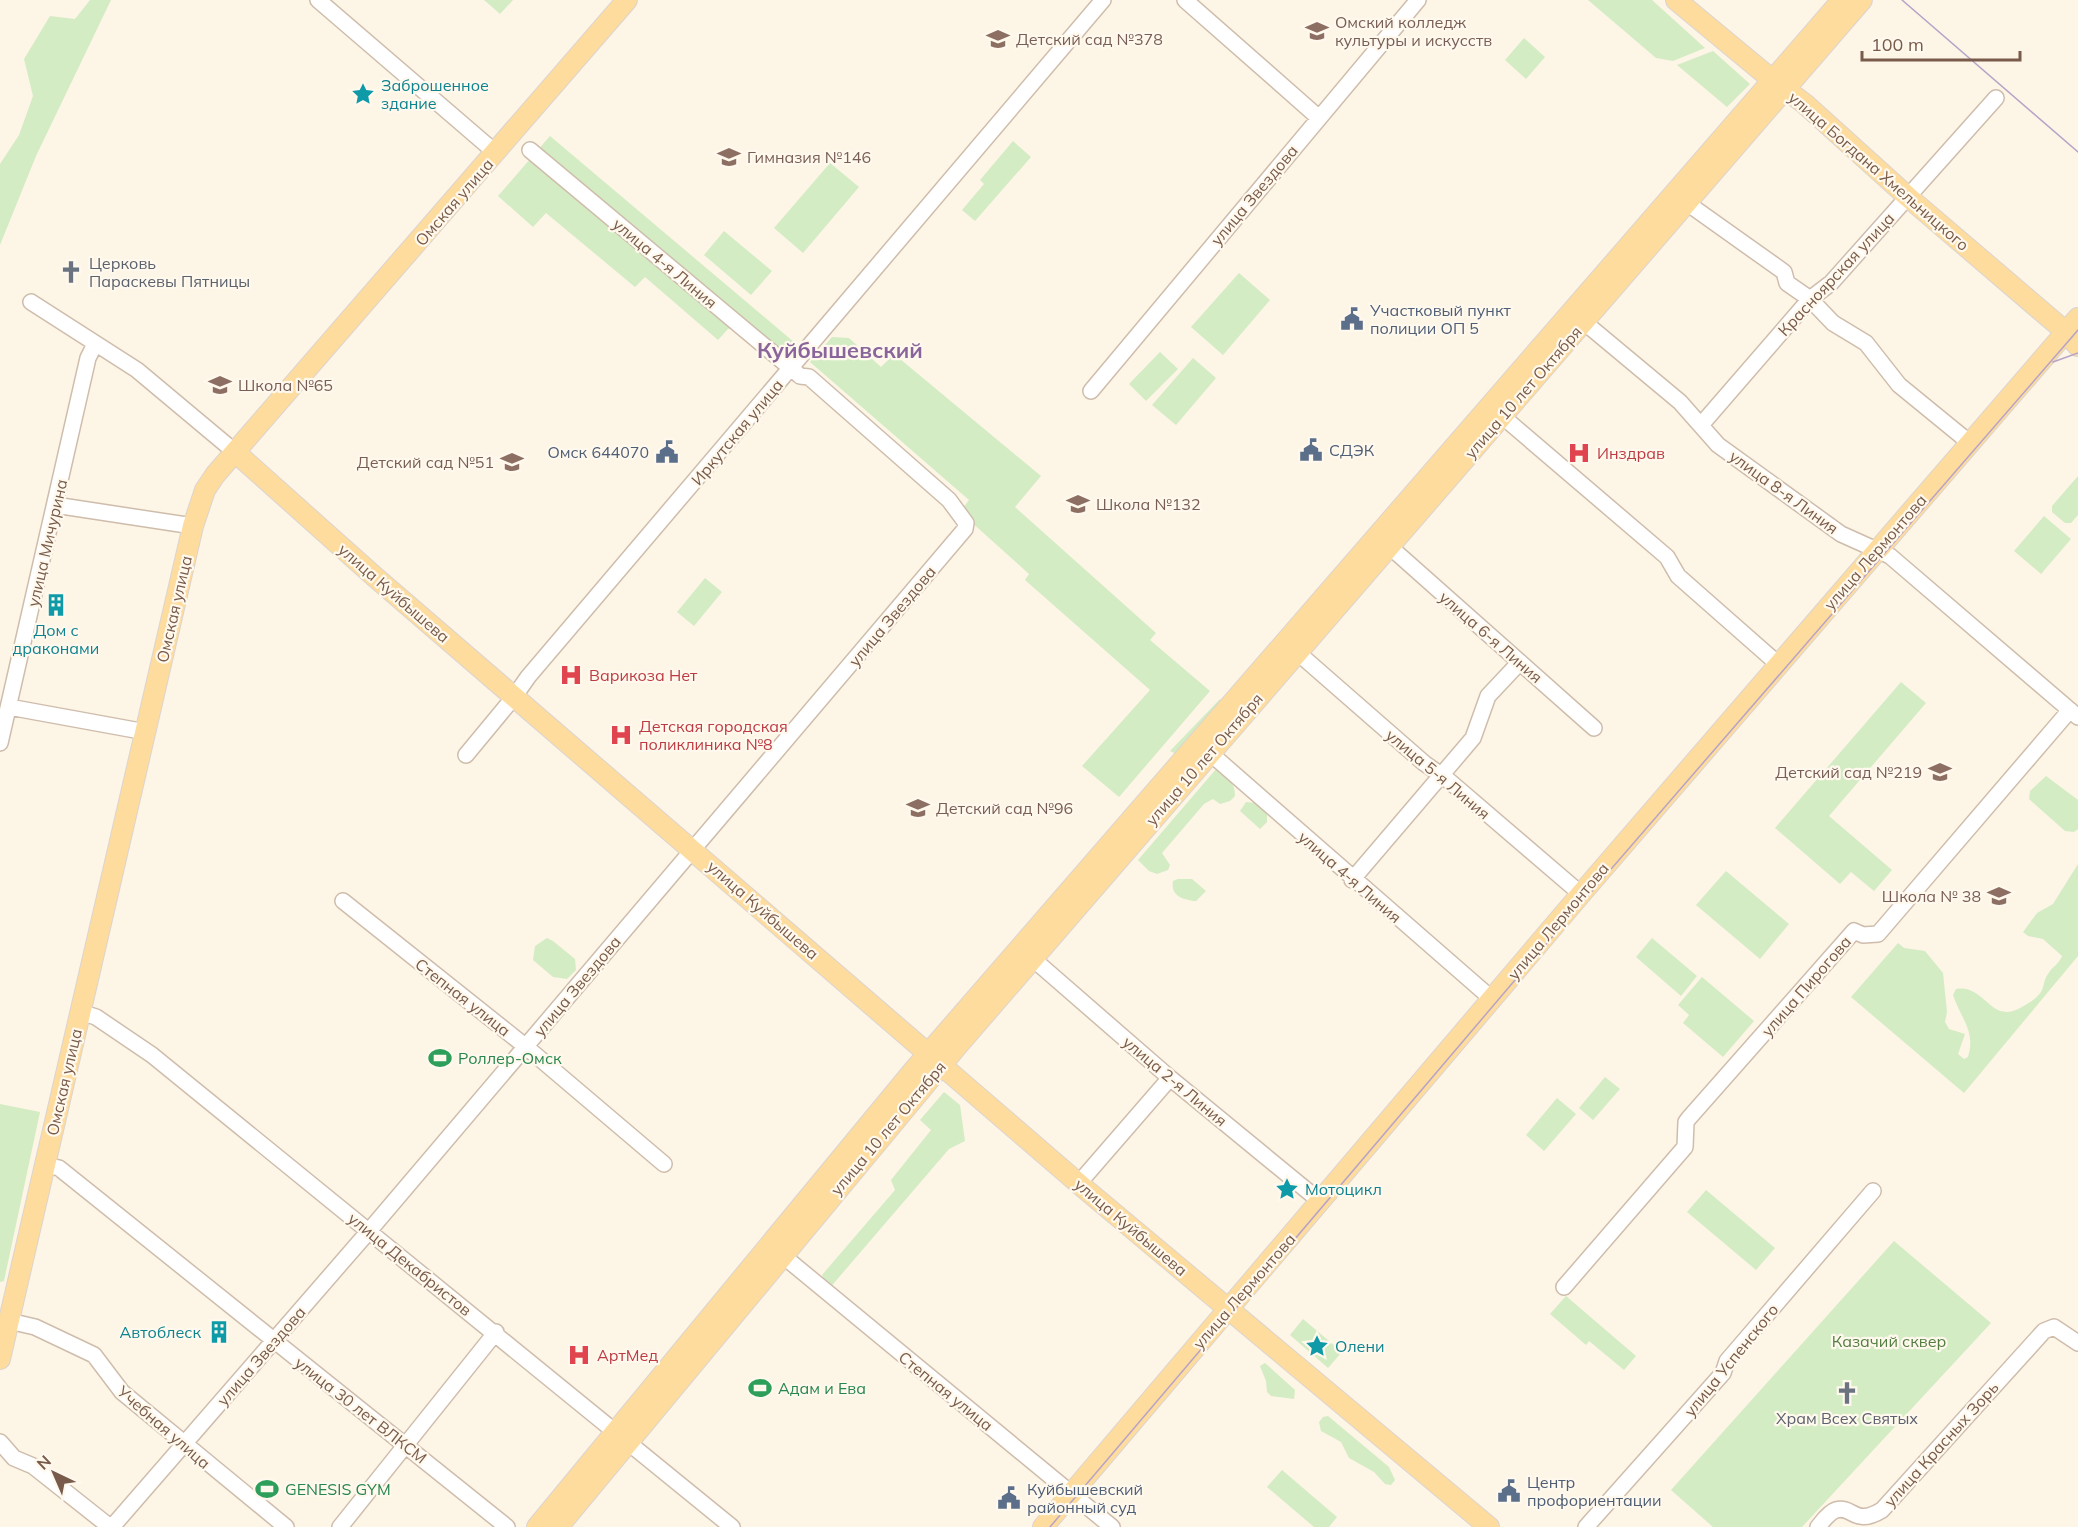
<svg xmlns="http://www.w3.org/2000/svg" width="2078" height="1527" font-family="Mulish,sans-serif">
<rect width="100%" height="100%" fill="#fdf5e6"/>
<path fill="#d3ecc4" d="M90,0h21l-75,156 -36,89v-81l19,-29 14,-39 -9,-37 26,-43 25,3z
M484,0h29l-13,14z
M1588,0h64l53,48 -32,13 -17,-3z
M1524,38l21,19 -19,22 -21,-19z
M1713,51l37,33 -23,23 -50,-42z
M550,136l251,212 -16,20 -49,-40 -8,1 -10,11 -73,-63 -10,10 -89,-74 -13,14 -35,-31z
M1013,141l18,16 -56,64 -13,-11 22,-26 -4,-4z
M830,163l29,24 -56,66 -29,-25z
M724,231l48,40 -21,24 -47,-40z
M1239,273l31,27 -47,55 -32,-28z
M832,337l17,1 32,29 13,-13 147,122 -26,31 141,126 -6,7 60,51 -91,106 -37,-31 68,-76 -125,-110 4,-6 -69,-62 9,-12 -159,-138z
M1160,352l18,17 -32,32 -17,-17z
M1193,358l23,20 -40,47 -24,-20z
M2078,476v39l-7,8h-6l-13,-11v-6z
M2044,516l27,23 -30,35 -27,-23z
M705,578l17,14 -28,34 -17,-14z
M1901,682l25,21 -97,113 63,54 -18,21 -23,-19 -11,12 -65,-56z
M1220,699l1,6 -43,50 -8,-4z
M1217,768c10,8 18,14 18,28l-5,5 -10,3 -7,-5 -9,5 -42,49 8,12 -2,5 -11,4 -8,-3 -11,-11z
M2046,776l32,24v29l-4,3 -9,-1 -36,-32 1,-8z
M1246,802l11,1 10,9v10l-7,7 -20,-18z
M2078,864v92l-114,137 -113,-96 47,-54 6,5 21,3 18,22 4,39 -2,10 4,7 16,5 -7,20 6,5 4,-2c8,-26 -7,-38 -15,-62l3,-6c30,-5 34,37 66,18 7,-4 14,-8 19,-15 3,-5 3,-13 7,-18 4,-7 11,-10 14,-18l-19,-17 -15,-3 -5,-4 14,-19 16,-9z
M1726,871l63,53 -29,35 -64,-54z
M1178,879h14l14,12 -10,10c-12,-1 -26,-5 -23,-20z
M547,938l6,3 22,18 1,11 -9,9 -14,-2 -20,-17 2,-14z
M1652,938l45,38 -16,20 -45,-39z
M1702,977l52,44 -31,36 -40,-34 6,-8 -11,-10z
M1605,1077l15,12 -27,31 -14,-12z
M944,1092l16,13 5,36 -16,8 -121,141 -6,-15 73,-85 -4,-10 40,-50 -11,-10z
M1557,1098l19,16 -32,37 -18,-16z
M0,1104l40,8 -36,169 -4,1z
M1706,1190l69,58 -19,22 -69,-58z
M1894,1241l97,82 -189,204h-89l-42,-37z
M1566,1296l70,60 -12,14 -35,-29 -3,4 -36,-31z
M1303,1319l39,33 -14,16 -38,-33z
M1265,1363l30,27 -1,9 -23,-3 -4,-4 -1,-11 -6,-15z
M1328,1416l61,51 6,13 -4,5 -6,-1 -11,-12 -25,-14 -8,-16 -20,-11 -2,-9 4,-5z
M1282,1470l55,47 -8,10h-15l-47,-40z"/>
<g fill="none" stroke-linecap="round" stroke-linejoin="round">
<g stroke="#cfbdac" stroke-width="18">
<path id="minor" d="M318,0l178,153
M1185,0l134,118
M530,150l269,225
M1687,203l97,69 3,11 23,16 23,24 33,20 33,42 71,58
M31,302l106,68 98,82
M1584,322l96,80 38,43 123,89 49,22 188,161
M1091,391l327,-391
M1502,416l165,141 11,19 100,88
M1701,425l109,-126 21,-16 165,-185
M55,505l138,21
M1389,546l205,182
M1297,652l127,111 24,17 133,114
M9,707l137,25
M0,743l88,-385 7,-14
M1210,753l282,246
M466,755l48,-58 14,-20 575,-677
M1352,880l121,-142 15,-42 32,-34
M343,901l182,145 139,118
M1032,958l138,120 151,124
M80,1012l16,5 56,38 580,472
M45,1165l14,3 448,359
M1079,1183l91,-105
M782,1255l330,272
M1564,1287l121,-140 1,-25 3,-4 165,-187 9,4 15,-1 192,-224
M9,1321l26,6 59,28 28,37 164,135
M0,1442l14,16 19,8 77,61
M112,1527l257,-296 596,-702 1,-6 -17,-23 -140,-123 -9,-1
M340,1527l156,-195
M1586,1527l137,-154 4,-12 146,-170
M1818,1527c4,-5 11,-15 18,-17 17,-5 18,17 46,0l162,-179 10,-4 24,16"/>
</g>
<g stroke="#dcd4d0" stroke-width="22">
<path id="major" d="M1676,0l88,73 41,31 103,93 158,135 12,14
M235,452l140,125 710,612 404,338
M0,1359l193,-833 12,-36 10,-15 412,-475
M537,1527l376,-456 929,-1071
M558,1527l401,-483 903,-1044
M1043,1527l538,-633 497,-576"/>
</g>
<use href="#minor" stroke="#fff" stroke-width="15"/>
<use href="#major" stroke="#fddc9d" stroke-width="20"/>
<path stroke="#b8a3c8" stroke-width="1.5" d="M1902,0l176,152
M2053,362l25,-9
M1050,1527l471,-554 557,-643"/>
</g>
<defs>
<g id="university-bare" transform="scale(1.8)"><path d="M0-5L7-2L0 1L-7-2ZM-4 1L0 2.5L4 1V4Q0 6-4 4Z" fill="#8d6e63" stroke="#fff8ed" stroke-width="2.5" paint-order="stroke"/></g>
<g id="school-bare" transform="scale(1.8)"><path d="M0-5L7-2L0 1L-7-2ZM-4 1L0 2.5L4 1V4Q0 6-4 4Z" fill="#8d6e63" stroke="#fff8ed" stroke-width="2.5" paint-order="stroke"/></g>
<g id="sight-bare" transform="scale(1.8)"><path d="M0-6L1.8-2.2L6-1.7L2.9 1.2L3.7 5.4L0 3.3L-3.7 5.4L-2.9 1.2L-6-1.7L-1.8-2.2Z" fill="#0f9aa8" stroke="#fff8ed" stroke-width="2.5" paint-order="stroke"/></g>
<g id="church-bare" transform="scale(1.8)"><path d="M-1.2-6h2.4v3.5h3.3v2.4h-3.3V6h-2.4V-.1h-3.3v-2.4h3.3Z" fill="#6b7280" stroke="#fff8ed" stroke-width="2.5" paint-order="stroke"/></g>
<g id="civic-bare" transform="scale(1.8)"><path d="M-.6-6.5H3V-4.5H.6V-3L4-1V1h2V6H-6V1h2V-1L-.6-3ZM-1.2 2.5V6h2.4V2.5Z" fill="#5c6f8a" stroke="#fff8ed" stroke-width="2.5" paint-order="stroke"/></g>
<g id="hospital-bare" transform="scale(1.8)"><path d="M-5-5h3v3.5h4V-5h3V5h-3V1.5h-4V5h-3Z" fill="#e0444e" stroke="#fff8ed" stroke-width="2.5" paint-order="stroke"/></g>
<g id="building-bare" transform="scale(1.8)"><path d="M-4-6H4V6H1V3H-1V6H-4ZM-2.5-4.3h1.7v1.8h-1.7ZM.8-4.3h1.7v1.8H.8ZM-2.5-1h1.7V.8h-1.7ZM.8-1h1.7V.8H.8Z" fill="#0f9aa8" stroke="#fff8ed" stroke-width="2.5" paint-order="stroke"/></g>
<g id="stadium-bare" transform="scale(1.8)"><path d="M0-5a6.5 5 0 1 0 0 10a6.5 5 0 1 0 0-10ZM-3.5-1.8h7v3.6h-7Z" fill="#2e9e5b" stroke="#fff8ed" stroke-width="2.5" paint-order="stroke"/></g>
</defs>
<g fill-rule="evenodd">
<use href="#university-bare" x="1317" y="31"/>
<use href="#school-bare" x="998" y="39"/>
<use href="#sight-bare" x="363" y="94"/>
<use href="#school-bare" x="729" y="157"/>
<use href="#church-bare" x="71" y="272"/>
<use href="#civic-bare" x="1352" y="319"/>
<use href="#school-bare" x="220" y="385"/>
<use href="#civic-bare" x="1311" y="450"/>
<use href="#civic-bare" x="667" y="452"/>
<use href="#hospital-bare" x="1579" y="453"/>
<use href="#school-bare" x="512" y="462"/>
<use href="#school-bare" x="1078" y="504"/>
<use href="#building-bare" x="56" y="605"/>
<use href="#hospital-bare" x="571" y="675"/>
<use href="#hospital-bare" x="621" y="735"/>
<use href="#school-bare" x="1940" y="772"/>
<use href="#school-bare" x="918" y="808"/>
<use href="#school-bare" x="1999" y="896"/>
<use href="#stadium-bare" x="440" y="1058"/>
<use href="#sight-bare" x="1287" y="1189"/>
<use href="#building-bare" x="219" y="1332"/>
<use href="#sight-bare" x="1317" y="1346"/>
<use href="#hospital-bare" x="579" y="1355"/>
<use href="#stadium-bare" x="760" y="1388"/>
<use href="#church-bare" x="1847" y="1393"/>
<use href="#stadium-bare" x="267" y="1489"/>
<use href="#civic-bare" x="1509" y="1491"/>
<use href="#civic-bare" x="1009" y="1498"/>
</g>
<g text-anchor="middle" stroke-width="4.5" stroke-linejoin="round" paint-order="stroke">
<g font-size="16" fill="#785e54" stroke="#fff8ed" text-anchor="start">
<text x="1335" y="28">Омский колледж<tspan x="1335" dy="18">культуры и искусств</tspan></text>
<text x="1016" y="45">Детский сад №378</text>
<text x="747" y="163">Гимназия №146</text>
<text x="238" y="391">Школа №65</text>
<text x="494" y="468" text-anchor="end">Детский сад №51</text>
<text x="1096" y="510">Школа №132</text>
<text x="1922" y="778" text-anchor="end">Детский сад №219</text>
<text x="936" y="814">Детский сад №96</text>
<text x="1981" y="902" text-anchor="end">Школа № 38</text>
</g>
<g font-size="16" fill="#0d838f" stroke="#fff8ed" text-anchor="start">
<text x="381" y="91">Заброшенное<tspan x="381" dy="18">здание</tspan></text>
<text x="56" y="636" text-anchor="middle">Дом с<tspan x="56" dy="18">драконами</tspan></text>
<text x="1305" y="1195">Мотоцикл</text>
<text x="201" y="1338" text-anchor="end">Автоблеск</text>
<text x="1335" y="1352">Олени</text>
</g>
<g font-size="16" fill="#785b4a" stroke="#fff8ed">
<text transform="translate(1879 171) rotate(41)" y="6">улица Богдана Хмельницкого</text>
<text transform="translate(1254 195) rotate(-50)" y="6">улица Звездова</text>
<text transform="translate(454 202) rotate(-49)" y="6">Омская улица</text>
<text transform="translate(665 263) rotate(40)" y="6">улица 4-я Линия</text>
<text transform="translate(1836 274) rotate(-47)" y="6">Красноярская улица</text>
<text transform="translate(1523 392) rotate(-49)" y="6">улица 10 лет Октября</text>
<text transform="translate(737 432) rotate(-50)" y="6">Иркутская улица</text>
<text transform="translate(1784 492) rotate(36)" y="6">улица 8-я Линия</text>
<text transform="translate(47 543) rotate(-77)" y="6">улица Мичурина</text>
<text transform="translate(1875 552) rotate(-49)" y="6">улица Лермонтова</text>
<text transform="translate(394 593) rotate(41)" y="6">улица Куйбышева</text>
<text transform="translate(174 609) rotate(-77)" y="6">Омская улица</text>
<text transform="translate(892 616) rotate(-50)" y="6">улица Звездова</text>
<text transform="translate(1491 637) rotate(41)" y="6">улица 6-я Линия</text>
<text transform="translate(1204 759) rotate(-49)" y="6">улица 10 лет Октября</text>
<text transform="translate(1438 774) rotate(40)" y="6">улица 5-я Линия</text>
<text transform="translate(1350 877) rotate(41)" y="6">улица 4-я Линия</text>
<text transform="translate(763 910) rotate(41)" y="6">улица Куйбышева</text>
<text transform="translate(1558 921) rotate(-50)" y="6">улица Лермонтова</text>
<text transform="translate(577 986) rotate(-50)" y="6">улица Звездова</text>
<text transform="translate(1806 986) rotate(-49)" y="6">улица Пирогова</text>
<text transform="translate(463 997) rotate(38)" y="6">Степная улица</text>
<text transform="translate(1175 1081) rotate(40)" y="6">улица 2-я Линия</text>
<text transform="translate(64 1082) rotate(-77)" y="6">Омская улица</text>
<text transform="translate(888 1128) rotate(-50)" y="6">улица 10 лет Октября</text>
<text transform="translate(1131 1227) rotate(40)" y="6">улица Куйбышева</text>
<text transform="translate(410 1264) rotate(39)" y="6">улица Декабристов</text>
<text transform="translate(1244 1291) rotate(-49)" y="6">улица Лермонтова</text>
<text transform="translate(261 1356) rotate(-49)" y="6">улица Звездова</text>
<text transform="translate(1731 1360) rotate(-51)" y="6">улица Успенского</text>
<text transform="translate(946 1391) rotate(39)" y="6">Степная улица</text>
<text transform="translate(361 1410) rotate(38)" y="6">улица 30 лет ВЛКСМ</text>
<text transform="translate(164 1427) rotate(41)" y="6">Учебная улица</text>
<text transform="translate(1941 1444) rotate(-48)" y="6">улица Красных Зорь</text>
</g>
<g font-size="16" fill="#5b616d" stroke="#fff8ed" text-anchor="start">
<text x="89" y="269">Церковь<tspan x="89" dy="18">Параскевы Пятницы</tspan></text>
<text x="1847" y="1424" text-anchor="middle">Храм Всех Святых</text>
</g>
<g font-size="16" fill="#4e5e75" stroke="#fff8ed" text-anchor="start">
<text x="1370" y="316">Участковый пункт<tspan x="1370" dy="18">полиции ОП 5</tspan></text>
<text x="1329" y="456">СДЭК</text>
<text x="649" y="458" text-anchor="end">Омск 644070</text>
<text x="1527" y="1488">Центр<tspan x="1527" dy="18">профориентации</tspan></text>
<text x="1027" y="1495">Куйбышевский<tspan x="1027" dy="18">районный суд</tspan></text>
</g>
<g font-size="16" fill="#be3a42" stroke="#fff8ed" text-anchor="start">
<text x="1597" y="459">Инздрав</text>
<text x="589" y="681">Варикоза Нет</text>
<text x="639" y="732">Детская городская<tspan x="639" dy="18">поликлиника №8</tspan></text>
<text x="597" y="1361">АртМед</text>
</g>
<g font-size="16" fill="#27864d" stroke="#fff8ed" text-anchor="start">
<text x="458" y="1064">Роллер-Омск</text>
<text x="778" y="1394">Адам и Ева</text>
<text x="285" y="1495">GENESIS GYM</text>
</g>
<g font-size="16" fill="#527e41" stroke="#fff8ed">
<text x="1889" y="1347">Казачий сквер</text>
</g>
<g font-size="22" font-weight="bold" fill="#8a659b" stroke="#fff8ed">
<text x="840" y="358">Куйбышевский</text>
</g>
</g>
<g transform="translate(54 1473) rotate(316)" stroke="#fff8ed" stroke-width="4.5" paint-order="stroke">
<path d="M0-4.5L10 22L0 15L-10 22Z" fill="#785b4a"/>
<text y="-9" font-size="16" font-weight="bold" text-anchor="middle" fill="#785b4a">N</text>
</g>
<path d="M1862 51v9h158v-9" fill="none" stroke="#785b4a" stroke-width="3"/>
<text x="1871" y="51" font-size="18" fill="#785b4a" stroke="#fff8ed" stroke-width="4.5" paint-order="stroke">100 m</text>
</svg>
